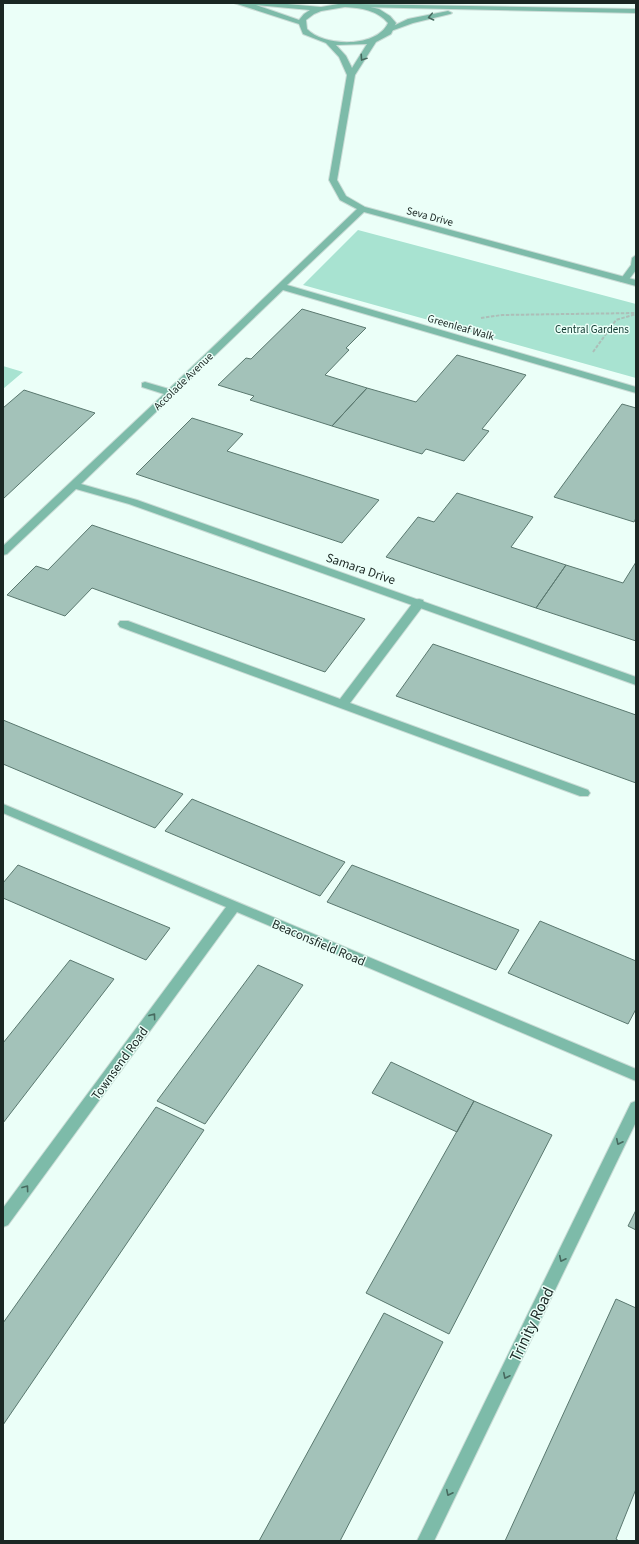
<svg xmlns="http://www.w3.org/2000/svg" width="639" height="1544" font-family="'Source Sans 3',sans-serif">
<rect width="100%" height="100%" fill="#ebfff8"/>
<path fill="#a8e3d1" d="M358,230l278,74v74l-333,-93z
M3,366l20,6 -20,17z"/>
<path fill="#a3c2b9" stroke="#5a786f" d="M302,309l64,19 -20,20 3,2 -24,25 42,13 -35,38 -82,-26 4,-4 -36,-11 28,-27 5,1z
M457,355l69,20 -44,54 7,2 -25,30 -38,-12 -4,5 -90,-28 35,-38 49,14z
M24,390l71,23 -92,86v-91z
M622,404l14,4v110l-2,4 -80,-25z
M192,418l51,16 -16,17 152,49 -37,43 -206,-69z
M457,493l76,24 -22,30 55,18 -30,43 -150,-51 32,-40 16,5z
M92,525l273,94 -40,53 -233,-84 -27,28 -58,-21 29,-29 12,4z
M636,562v79l-100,-33 30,-43 57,18z
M433,644l203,71v68l-240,-87z
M3,720l180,74 -28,34 -152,-64z
M192,799l153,63 -25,34 -155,-65z
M18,865l152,63 -24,32 -143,-62v-15z
M352,865l167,65 -23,40 -169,-68z
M540,921l96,40v48l-8,15 -120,-51z
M70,960l44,19 -111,144v-80z
M258,965l45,20 -98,139 -48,-23z
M391,1062l83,39 -17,31 -85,-39z
M474,1101l78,34 -103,199 -83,-41z
M156,1107l48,23 -201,295v-102z
M636,1210v20l-8,-4z
M616,1299l20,9v181l-20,50 3,2h-114z
M384,1313l59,29 -103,199h-81z"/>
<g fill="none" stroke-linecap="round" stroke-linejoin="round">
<g stroke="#cadcd6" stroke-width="2">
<path id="lane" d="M358,4l278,5v4l-280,-6 -2,-1z
M448,11l4,2 -2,1 -37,9 -22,8 -4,-2 21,-10z
M636,255v15l-9,12h-6l-1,-2 11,-15 1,-7z
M419,599l4,1 1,3 -1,3 -73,97 238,87 2,3 -2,3h-8l-460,-169 -2,-3 2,-3h8l212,78 75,-99z"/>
</g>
<g stroke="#cadcd6" stroke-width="2">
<path id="street" d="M234,3h42l45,4 23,-4 14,1 21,5 11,7 6,7 -5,11 -15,8 -21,33 -18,105 9,16 19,11 271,73v6l-272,-74 -77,73 349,102v6l-353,-103 -202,194 56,16 499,177v8l-507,-181 -53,-15 -69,65 -4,1v-9l161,-152 -22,-7v-4l3,-1 24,7 188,-180 -17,-9 -11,-20 18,-105 -8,-18 -13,-14 -23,-9 -4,-10zM256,5l54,5 -6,4 -5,6zM345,7c16,1 32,3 43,16 -11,25 -64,24 -81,6l-1,-9 8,-6 7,-3zM367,44l-15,24 -6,-12 -10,-11z
M3,804l633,265v12l-399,-169 -229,313 -5,2v-19l223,-301 -223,-94z
M636,1101v21l-202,419h-17l214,-438z"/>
</g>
<path stroke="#acbeb8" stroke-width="2" stroke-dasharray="3.5 1.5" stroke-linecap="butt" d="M481,318l21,-3 134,-2
M593,352l23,-32 20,-6"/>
<use href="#lane" fill="#7dbba9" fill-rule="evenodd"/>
<use href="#street" fill="#7dbba9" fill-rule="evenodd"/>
</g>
<defs><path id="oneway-chevron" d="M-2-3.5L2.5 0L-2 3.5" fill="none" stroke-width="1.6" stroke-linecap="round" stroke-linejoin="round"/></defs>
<g stroke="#476a5f">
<use href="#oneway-chevron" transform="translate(431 17) rotate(168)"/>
<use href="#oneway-chevron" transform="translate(363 58) rotate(124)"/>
<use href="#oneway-chevron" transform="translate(153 1016) rotate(-54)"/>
<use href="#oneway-chevron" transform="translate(619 1142) rotate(116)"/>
<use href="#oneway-chevron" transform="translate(26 1188) rotate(-54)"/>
<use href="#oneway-chevron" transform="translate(562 1259) rotate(116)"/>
<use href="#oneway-chevron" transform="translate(506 1376) rotate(116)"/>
<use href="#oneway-chevron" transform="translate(449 1493) rotate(116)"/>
</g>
<g text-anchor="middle" stroke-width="3" stroke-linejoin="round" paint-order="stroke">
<g font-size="11" fill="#1a2723" stroke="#ebfff8">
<text transform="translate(430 216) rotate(15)" y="4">Seva Drive</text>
<text transform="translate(461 327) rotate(16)" y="4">Greenleaf Walk</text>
<text transform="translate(183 381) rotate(-44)" y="4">Accolade Avenue</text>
</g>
<g font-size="11" fill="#103a30" stroke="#ebfff8">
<text x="592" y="333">Central Gardens</text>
</g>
<g font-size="13" fill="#1a2723" stroke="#ebfff8">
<text transform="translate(361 568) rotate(19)" y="5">Samara Drive</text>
<text transform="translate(319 942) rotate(23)" y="5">Beaconsfield Road</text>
<text transform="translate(119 1063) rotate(-54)" y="5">Townsend Road</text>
</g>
<g font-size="16" fill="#1a2723" stroke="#ebfff8">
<text transform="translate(531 1324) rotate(-64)" y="6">Trinity Road</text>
</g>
</g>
<rect width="639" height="1544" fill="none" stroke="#1a2723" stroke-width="8"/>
</svg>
